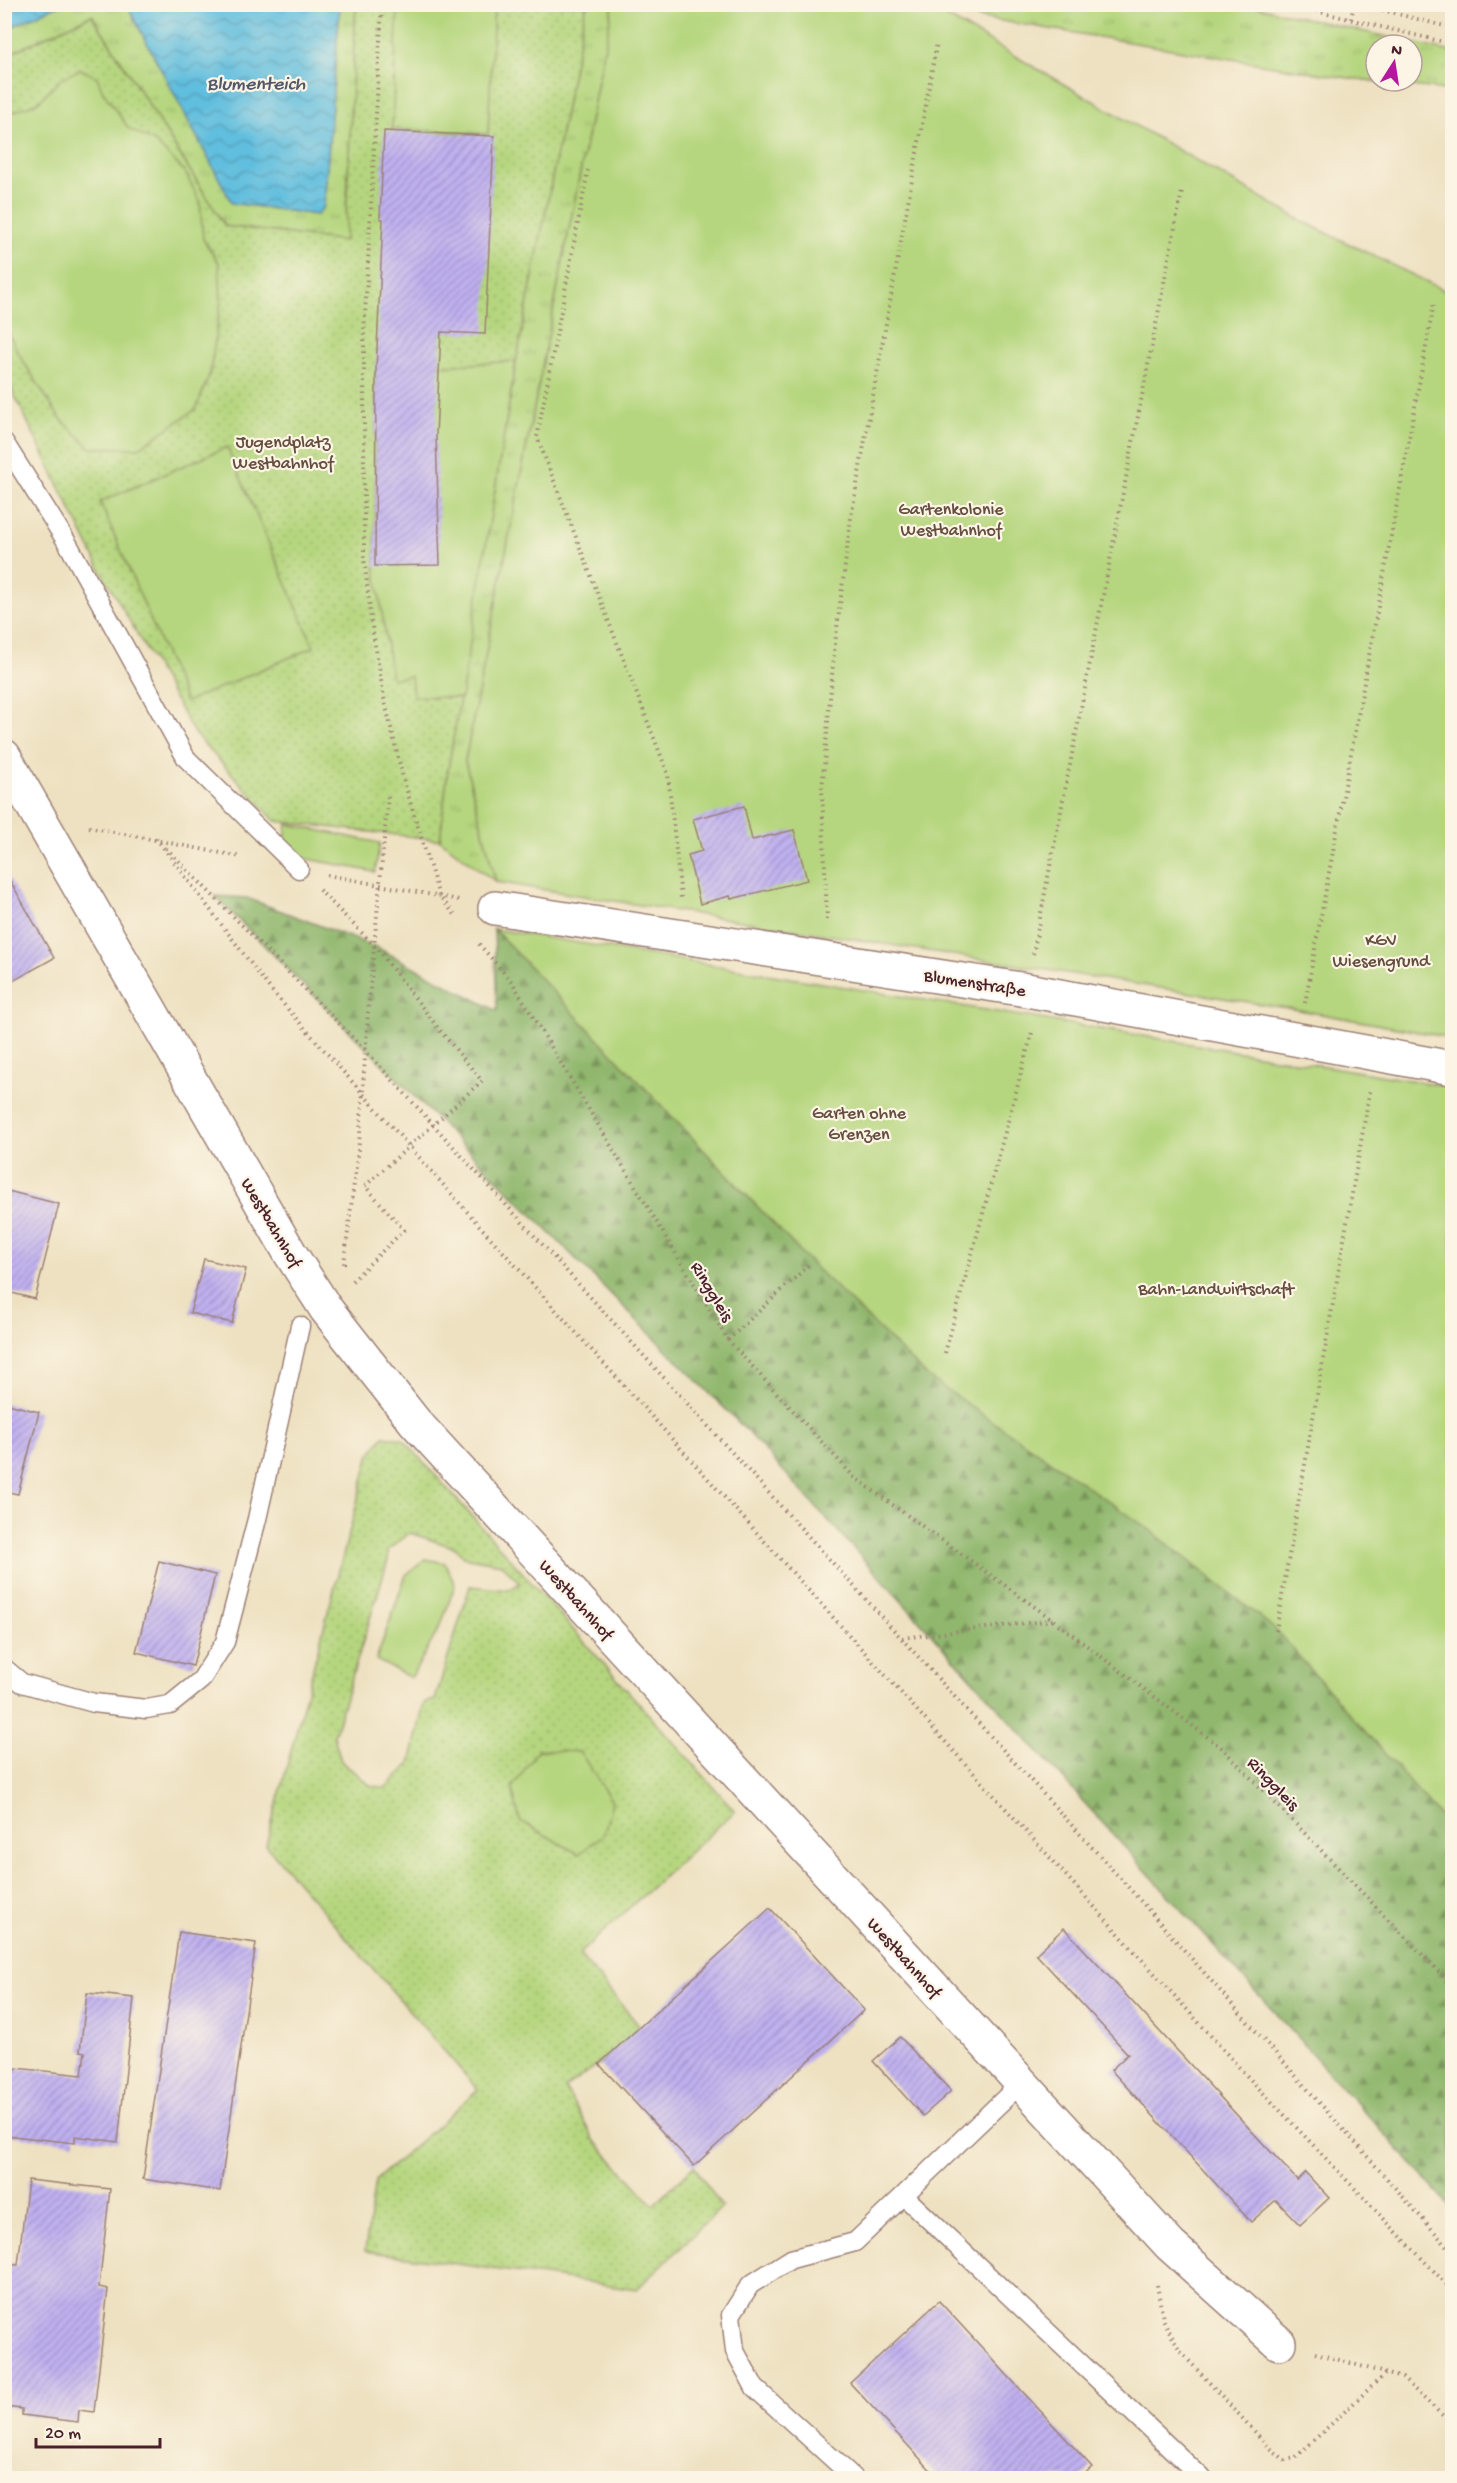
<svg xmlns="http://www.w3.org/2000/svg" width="1457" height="2483" font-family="'Gochi Hand',sans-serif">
<defs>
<pattern id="grass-tufts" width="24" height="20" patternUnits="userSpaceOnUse" patternTransform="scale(1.5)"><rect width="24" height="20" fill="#b5d67e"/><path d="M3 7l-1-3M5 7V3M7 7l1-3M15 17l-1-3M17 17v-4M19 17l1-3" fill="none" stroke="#9db76d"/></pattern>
<pattern id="forest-firs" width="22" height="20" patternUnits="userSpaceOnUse" patternTransform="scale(1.5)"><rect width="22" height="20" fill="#90b76d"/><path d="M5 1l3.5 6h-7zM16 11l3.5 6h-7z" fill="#78945a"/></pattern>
<pattern id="park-dots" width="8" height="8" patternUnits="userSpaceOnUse" patternTransform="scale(1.5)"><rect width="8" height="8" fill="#b5d67e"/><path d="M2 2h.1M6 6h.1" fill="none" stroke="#9db76d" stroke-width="1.8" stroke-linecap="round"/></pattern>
<pattern id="water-waves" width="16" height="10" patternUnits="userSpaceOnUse" patternTransform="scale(1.5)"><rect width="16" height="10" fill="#60bede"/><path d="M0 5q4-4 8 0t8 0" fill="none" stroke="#519ab4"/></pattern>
<pattern id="building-hatch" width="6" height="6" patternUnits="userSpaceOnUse" patternTransform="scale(1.5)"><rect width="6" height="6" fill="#c0b1f0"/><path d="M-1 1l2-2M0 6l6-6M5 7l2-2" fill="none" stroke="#9e8fc3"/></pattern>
</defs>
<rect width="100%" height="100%" fill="#fcf5e5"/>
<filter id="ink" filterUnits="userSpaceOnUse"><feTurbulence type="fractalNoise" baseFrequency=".0167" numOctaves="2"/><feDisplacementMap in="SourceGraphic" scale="12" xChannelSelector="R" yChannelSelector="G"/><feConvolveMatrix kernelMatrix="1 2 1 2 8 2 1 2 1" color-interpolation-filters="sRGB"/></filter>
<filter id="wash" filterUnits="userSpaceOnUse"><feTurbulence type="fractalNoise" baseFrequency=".008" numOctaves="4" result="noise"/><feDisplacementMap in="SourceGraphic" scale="24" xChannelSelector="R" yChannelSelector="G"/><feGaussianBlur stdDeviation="1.35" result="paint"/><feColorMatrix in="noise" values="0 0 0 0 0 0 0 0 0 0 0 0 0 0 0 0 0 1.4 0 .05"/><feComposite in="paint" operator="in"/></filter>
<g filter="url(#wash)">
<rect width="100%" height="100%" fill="#eee1c1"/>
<path fill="url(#grass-tufts)" stroke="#807a54" stroke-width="1.5" fill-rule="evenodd" d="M59,5h68l105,198 85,12 7,-10 16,-200h16l-11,236 -120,-15 -133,-211 -87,41 -1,-26z
M586,5h27l-148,756 31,121 -56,-42 7,-64 69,-415z
M920,5h330l202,47v39l-111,-14 -406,-67zM1376,45h36v36h-36z"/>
<path fill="url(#forest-firs)" stroke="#6d6b4c" stroke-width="1.5" d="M215,896l32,2 129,49 121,64 -3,-82 317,334 116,113 222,153 125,99 178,202v378l-704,-776z"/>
<path fill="url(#park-dots)" stroke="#807a54" stroke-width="1.5" fill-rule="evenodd" d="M356,5h230l-70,357 -69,414 -7,64 -165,-19 -81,-88 -93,-162 -96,-195v-320l87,-41 133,211 120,15z
M384,1436l19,3 332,372 -156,143 61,73 -41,37 -34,24 29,52 59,65 41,-39 28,41 -85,82 -272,-38 10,-70 103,-91 -212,-245 104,-391zM410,1533l46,15 7,9 39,7 18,19 -11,7 -39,-4 -35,114 -11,3 -14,61 -25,24 -15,-3 -29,-24 -7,-25 54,-176v-10z"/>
<path fill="#b5d67e" stroke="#807a54" stroke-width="1.5" d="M398,5h96l-6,129 -96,-5z
M613,5h307l15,5 367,211 150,73v744l-153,-28 -803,-128 -31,-121z
M80,69l17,8 6,15 26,37 26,13 30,30 15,30 3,37 16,24 2,38 -11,72 -14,36 -57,39h-48l-32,-31 -36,-56 -18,-34v-212l33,-13 23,-23z
M516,361l-55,337 -48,-2 -2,-20 -19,3 -17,-113 1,-196z
M227,447l87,200 -128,55 -86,-200z
M287,824l93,19 -5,29 -92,-18z
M494,929l958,158v743l-178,-202 -125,-99 -222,-153 -116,-113z
M426,1559l19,4 10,22 -14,40 -30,53 -35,-18 30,-85z
M538,1750l42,2 32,50 -8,32 -25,20 -59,-33 -8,-33z"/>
<path fill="url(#water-waves)" stroke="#556e84" stroke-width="1.5" d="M5,4h54v1l-54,25z
M127,5h213l-16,201 -7,9 -85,-12z"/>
<g id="blocks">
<path fill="url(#building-hatch)" d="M384,131l110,5 -9,198 -44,-2 -5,103 4,130 -65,1 1,-196 7,-151h-3z
M744,806l8,34 42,-10 13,50 -76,19 -1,-3 -30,8 -12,-49 14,-4 -9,-32z
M4,870l50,88 -50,28z
M4,1190l55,14 -24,95 -31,-8z
M204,1259l42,10 -14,54 -42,-10z
M4,1403l35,9 -21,82 -14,-3z
M159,1561l56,14 -22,91 -57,-14z
M770,1908l94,102 -170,156 -95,-102z
M1064,1928l233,252 8,-8 24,26 -29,27 -24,-25 -25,22 -140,-152 17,-16 -92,-100z
M179,1932l77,11 -36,248 -77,-12z
M87,1993l47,5 -16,144 -43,-6v7l-71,-8v-65l11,2 1,-4 66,7 3,-23 -5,-1z
M900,2037l51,54 -28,25 -50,-55z
M28,2180l82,9 -11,98 9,2 -14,123 -15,-2 -1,12 -56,-7v-6l-18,-2v-143l14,1z
M939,2301l153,166 -12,11h-142l-88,-95z"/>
</g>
</g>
<g filter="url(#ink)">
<use href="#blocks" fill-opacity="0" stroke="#9c8076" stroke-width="1.5"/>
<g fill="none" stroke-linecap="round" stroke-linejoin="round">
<g stroke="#9c8076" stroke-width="21">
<path id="service" d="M4,442l64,102 118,214 113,111
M4,1668l18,15 72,20 52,6 24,-4 31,-25 24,-38 32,-123 43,-193
M904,2196l298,282
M854,2478l-99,-90 -20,-37 -4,-36 19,-30 41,-26 64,-17 166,-159"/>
</g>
<g stroke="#9c8076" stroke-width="36">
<path id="minor" d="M4,756l286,497 36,56 89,113 755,823 109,98
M495,908l532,82 425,78"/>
</g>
<path stroke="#9c8076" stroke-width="4" stroke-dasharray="1.5 4.5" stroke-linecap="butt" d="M382,4l-18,329v225l7,63 13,77 19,80 36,118 18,21
M1287,4l165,40
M1359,4l93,24
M1351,19l3,-15
M588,170l-51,267 131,337 13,124
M89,827l152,30
M156,838l115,152 207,234 769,852 205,214
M166,848l200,203 763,837 323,364
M327,875l132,25
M319,890l57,57 62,81 44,53
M827,920l-5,-130 12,-138 17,-135 86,-475
M479,944l33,38 216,358 126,137 199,143 169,128 220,227 10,14
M1033,954l149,-763
M1305,1003l129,-700
M344,1264l16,-130 8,-122 20,-216
M352,1281l52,-51 -39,-44
M728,1340l83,-77
M945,1353l88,-324
M1276,1631l94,-541
M902,1638l151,-18
M1157,2285l6,34 16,31 90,97 16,13 10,-2 91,-85
M1315,2353l87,25 50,46"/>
<use href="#service" stroke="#fff" stroke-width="18"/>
<use href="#minor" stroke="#fff" stroke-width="33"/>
<path stroke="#9c8076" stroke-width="4" stroke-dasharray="1.5 4.5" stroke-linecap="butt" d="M365,1186l117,-105"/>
</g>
</g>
<g text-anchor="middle" stroke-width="4.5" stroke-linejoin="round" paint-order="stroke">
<g font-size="18" fill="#654d40" stroke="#fcf5e5">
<text x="283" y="447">Jugendplatz<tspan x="283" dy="21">Westbahnhof</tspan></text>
<text x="951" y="514">Gartenkolonie<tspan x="951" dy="21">Westbahnhof</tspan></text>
<text x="1381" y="945">KGV<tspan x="1381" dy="21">Wiesengrund</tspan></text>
<text x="859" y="1118">Garten ohne<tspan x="859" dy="21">Grenzen</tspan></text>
<text x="1216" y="1294">Bahn-Landwirtschaft</text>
</g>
<g font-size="18" fill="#4a1f2b" stroke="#fcf5e5">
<text transform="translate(975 982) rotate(9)" y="6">Blumenstraße</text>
<text transform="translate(272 1222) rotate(59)" y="6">Westbahnhof</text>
<text transform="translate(713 1291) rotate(59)" y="6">Ringgleis</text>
<text transform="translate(577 1599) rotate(48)" y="6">Westbahnhof</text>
<text transform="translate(1274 1783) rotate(46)" y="6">Ringgleis</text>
<text transform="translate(905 1957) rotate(48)" y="6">Westbahnhof</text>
</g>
<g font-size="20" font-style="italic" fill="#52576a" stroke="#fcf5e5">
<text x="256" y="89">Blumenteich</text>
</g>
</g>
<rect width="1457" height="2483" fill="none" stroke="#fcf5e5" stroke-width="24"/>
<g transform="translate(1394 63) rotate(12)"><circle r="28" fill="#fcf5e5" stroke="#b59f9b" stroke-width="1.5"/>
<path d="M0-4.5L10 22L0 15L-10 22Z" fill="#b5179e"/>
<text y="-9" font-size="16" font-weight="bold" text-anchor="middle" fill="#4a1f2b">N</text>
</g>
<path d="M36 2438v9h124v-9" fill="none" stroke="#4a1f2b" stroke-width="3"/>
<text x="45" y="2438" font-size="18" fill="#4a1f2b" stroke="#fcf5e5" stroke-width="4.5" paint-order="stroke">20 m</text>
</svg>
